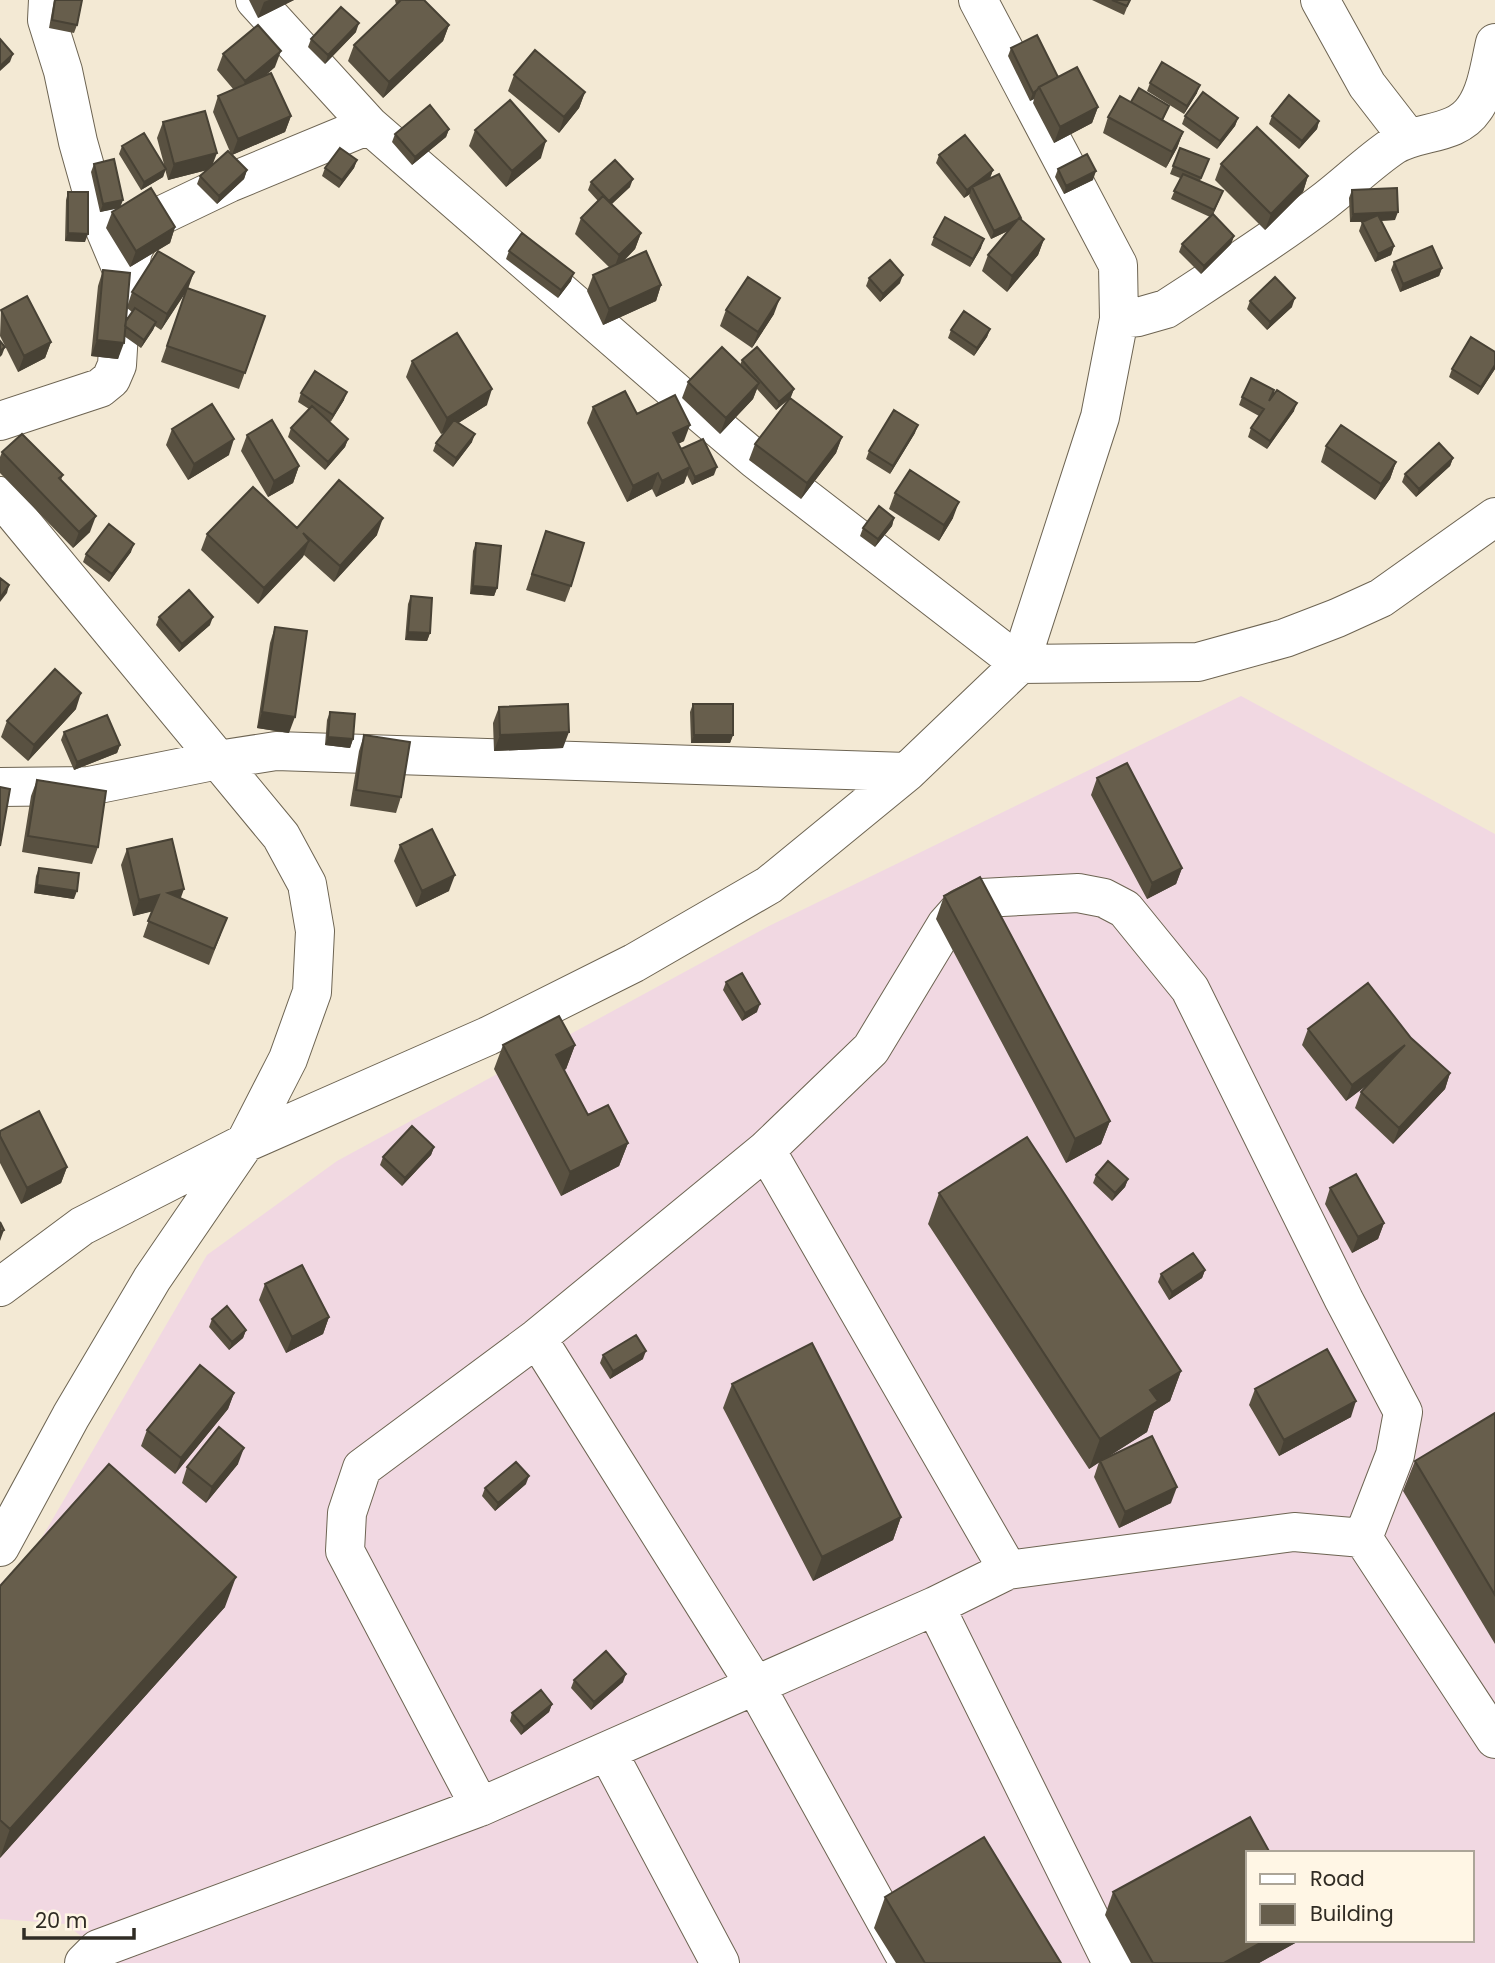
<svg xmlns="http://www.w3.org/2000/svg" width="1495" height="1963" font-family="Poppins,sans-serif">
<rect width="100%" height="100%" fill="#f3e9d4"/>
<path fill="#f1d8e2" fill-rule="evenodd" d="M1241,696l254,138v1129h-1381l-48,-39 -66,-5v-335l34,-33 173,-296 130,-94 432,-235zM1248,1853h224v87h-224z"/>
<g fill="none" stroke-linecap="round" stroke-linejoin="round">
<g stroke="#6d6452" stroke-width="40">
<path id="minor" d="M48,0l-1,20 16,51 15,71 20,71 29,69
M255,0l114,125 309,269 78,66 264,204 178,-2 87,-24 52,-20 44,-20 114,-81
M1320,0l47,85 41,53
M1119,319l19,-2 28,-8c52,-34 106,-68 156,-106 24,-18 46,-40 71,-57 25,-16 63,-10 81,-37 13,-18 16,-45 21,-66
M0,421l100,-33 11,-9 6,-14 3,-50 13,-65 12,-21 15,-13 69,-33 140,-58
M0,496l281,340 26,48 8,47 -3,61 -24,67 -43,84 -93,136 -81,137 -71,131
M0,787l89,-1 129,-26 58,-9 631,21
M0,1287l82,-61 163,-83 243,-107 146,-73 135,-78 138,-113 113,-108 80,-247 19,-98 -1,-54 -140,-265
M537,1338l218,347 154,278
M1008,1570l286,-38 69,6 132,201
M935,1606l177,357
M607,1751l113,212
M480,1807l-135,-256 2,-38 15,-45 175,-130 229,-188 105,-101 75,-124 15,-17 21,-10 96,-5 26,5 21,11 65,80 154,311 59,112 -8,43 -32,83
M84,1963l14,-14 382,-142 455,-201 73,-36 -242,-420"/>
</g>
<use href="#minor" stroke="#fff" stroke-width="38"/>
</g>
<path fill="#595141" fill-rule="evenodd" d="M54,0h28l-5,25 -3,8 -25,-5z
M249,0h45l-36,18z
M395,0h29l25,25 -6,16 -60,57 -35,-37 6,-16 42,-41z
M1092,0h38l-6,15z
M356,32l-31,32 -17,-17 3,-8z
M1011,48l47,29 40,30 -6,16 -38,20 -21,-40 1,-4 -4,2 -22,-45z
M223,54l52,13 -11,10 27,39 -6,16 -53,23 15,15 -3,9 -27,25 -20,-20 3,-8 7,-6 -39,10 -3,-11 -2,8 -22,13 -22,-36 3,-8 43,22 -8,-30 6,-16 49,44 19,-12 -18,-42 5,-16 16,-6 -17,-20z
M514,75l71,17 -6,16 -20,25 -51,-42z
M1150,83l47,10 -13,21 -37,-23z
M1131,102l38,4 -6,14 20,12 -6,16 -11,20 -63,-35 5,-16z
M1185,116l53,2 -3,8 -18,23 -35,-25z
M1272,116l47,5 -2,8 -18,20 -30,-25z
M449,129l-3,8 -34,28 -20,-23 3,-8z
M475,130l66,28 -35,29 -37,-41z
M1180,148l29,11 -9,22 23,10 -10,24 21,21 -3,8 -30,30 -22,-22 3,-8 28,-27 -39,-18 9,-21 -10,-4z
M939,155l54,15 -3,8 -3,2 34,39 23,20 -6,16 -31,37 -25,-21 6,-16 20,-24 -17,8 -22,-43 1,-2 -6,4 -28,-35z
M357,160l-3,8 -15,20 -17,-12 3,-8z
M94,164l26,43 55,20 -5,16 -40,24 -24,-39 6,-16 6,-4 -18,4 -9,-40z
M1221,164l87,12 -5,16 -38,38 -50,-50z
M1058,169l35,11 -29,14 -9,-17z
M591,182l39,5 -18,17 29,29 -6,16 -12,13 38,23 -5,16 -53,24 -16,-34 6,-16 17,-7 -35,-34 6,-16 17,-17 -10,-11z
M1352,190l43,30 -14,1 13,25 -3,9 -16,7 -16,-31 3,-9h2h-14l-1,-24z
M68,192l17,50 -20,-1 1,-41z
M934,237l47,11 -11,19 -39,-22z
M509,251l62,30 -13,17 -52,-39z
M1394,262l48,6 -3,8 -39,16 -9,-22z
M103,270l24,37 5,-15 56,-3 77,27 -26,73 -78,-27 25,-71 -25,39 -6,-4 -2,4 -12,18 -17,-12 -6,23 -27,-3 7,-70zM127,308l5,4 -6,9z
M869,278l31,5 -20,19 -14,-16z
M1250,301l42,6 -25,23 -20,-21z
M1,310l50,32 -6,16 -27,14 -18,-36z
M726,310l48,4 -22,34 -32,-22z
M990,329l-3,8 -13,19 -26,-18 3,-8z
M1495,352v17l-17,26 -29,-18 3,-8z
M742,360l52,29 -4,9 52,39 -6,16 -35,46 -52,-39 6,-16 34,-45 -13,11 -19,-21 -4,10 -33,35 -38,-36 6,-16 52,-17z
M412,361l75,44 -29,18 14,19 -19,25 -20,-16 3,-8 8,-11 -3,2 -35,-57z
M301,393l43,7 -14,22 18,17 -3,8 -20,23 -37,-33 3,-9 18,-19 -11,-7z
M1242,397l28,3 24,11 -27,38 -19,-12 3,-9 8,-12 -20,-11z
M593,407l44,7 47,27 -6,3 3,5 33,26 -22,10 -5,-10 -3,8 -28,14 -4,-8 -25,13 -40,-79z
M172,429l57,26 -41,25 -22,-35z
M915,433l-25,41 -24,-15 3,-8z
M247,435l52,31 -6,17 -25,14 -27,-46z
M1326,446l70,16 -6,17 -15,21 -54,-38z
M2,452l61,23 -2,5 29,52 -17,16 -73,-75v-16z
M1453,458l-3,8 -34,31 -14,-15 3,-8z
M895,493l58,25 -14,23 -50,-32z
M894,518l-2,8 -17,21 -15,-11 3,-8z
M297,528l80,7 -43,47 -30,-27 -46,49 -57,-54 6,-16z
M546,531l25,55 -6,16 -39,-12z
M476,543l21,45 -3,8 -24,-2 3,-43z
M131,552l-22,30 -26,-20 3,-8z
M411,596l19,37 -3,8 -22,-1 3,-36z
M159,617l51,8 -31,27 -23,-27z
M275,627l14,106 -32,-5 13,-85z
M693,704l40,31 -3,8h-39l-1,-31z
M499,707l64,41 -69,3 -1,-28z
M76,709l-48,52 -27,-24 6,-16z
M330,712l23,27 -3,9 -25,-3 2,-25z
M64,732l56,13 -3,8 -43,17 -13,-30z
M364,735l37,62 -5,16 -46,-7 9,-55z
M1097,778l85,90 -6,16 -29,15 -56,-104z
M37,780l61,67 -6,17 -70,-12 9,-56z
M400,845l49,46 -33,16 -22,-46z
M127,849l94,85 -12,31 -66,-28 9,-26 -19,5 -12,-51z
M39,868l35,31 -40,-6 2,-17z
M944,896l166,225 -9,23 -35,19 -130,-244z
M726,982l31,30 -15,9 -19,-31z
M1308,1029l103,9 39,35 -5,16 -52,55 -38,-36 6,-16 6,-7 -21,16 -44,-56z
M503,1045h72l-9,24 -2,1 24,45 40,28 -9,23 -58,30 -67,-127z
M0,1131l67,36 -6,16 -40,21 -21,-41z
M434,1147l-3,8 -29,31 -22,-21 3,-8z
M1096,1175l32,4 -3,8 -13,14 -19,-18z
M1330,1188l54,35 -6,16 -26,14 -27,-49z
M939,1193l242,178 -11,30 -16,10 -7,21 -41,26 65,45 -52,25 -25,-51 5,-15 -10,7 -161,-245z
M1205,1270l-3,8 -33,22 -11,-18 3,-8z
M265,1284l64,33 -6,17 -37,19 -27,-53z
M212,1319l34,11 -3,8 -14,12 -20,-23z
M603,1355l40,4 -33,20 -10,-16z
M732,1384l169,133 -8,23 -80,41 -90,-173z
M1255,1389l96,28 -72,39 -30,-51z
M234,1393l-6,16 -53,65 -34,-28 6,-16z
M1495,1413v231l-92,-153 12,-30z
M238,1464l-32,39 -24,-20 5,-16z
M526,1484l-31,27 -13,-15 3,-8z
M0,1586l225,21 -225,251z
M574,1680l49,2 -32,28 -20,-22z
M552,1704l-3,8 -28,23 -11,-14 2,-8z
M1113,1892l135,48h50l-1,2 -38,21h-128l-26,-48z
M885,1897l176,66h-165l-22,-35z"/>
<path fill="#484235" d="M269,0h25l-36,18 6,-16z
M359,23l-3,9 -31,32 3,-9z
M449,25l-6,16 -60,57 6,-16z
M281,51l-6,16 -35,30 5,-16z
M13,54l-3,8 -10,9v-5z
M1200,85l-3,8 -13,21 3,-8z
M1037,90l-3,9 -4,2 3,-8z
M585,92l-6,16 -20,25 5,-16z
M1098,107l-6,16 -38,20 6,-16z
M291,116l-6,16 -53,23 6,-16z
M1238,118l-3,8 -18,23 3,-8z
M1319,121l-2,8 -18,20 3,-8z
M449,129l-3,8 -34,28 3,-8z
M1183,132l-6,16 -11,20 6,-16z
M546,141l-5,17 -35,29 6,-16z
M217,153l-6,16 -43,11 6,-16z
M357,160l-3,8 -15,20 3,-8z
M166,169l-3,8 -22,13 3,-8z
M247,170l-3,9 -27,25 2,-8z
M993,170l-3,8 -16,13 -2,-4 -2,7 -6,4 3,-8z
M1096,171l-3,9 -29,14 2,-8z
M1308,176l-5,16 -38,38 6,-16z
M633,179l-3,8 -24,22 3,-8z
M123,200l-3,8 -20,4 3,-8z
M1398,212l-3,8 -45,2 3,-8z
M1021,218l-3,8 -27,13 3,-8z
M175,227l-5,16 -40,24 6,-16z
M68,233l20,1 -3,8 -20,-1z
M641,233l-6,16 -22,22 6,-16z
M1234,236l-3,8 -30,30 3,-8z
M984,239l-3,9 -11,19 3,-8z
M1044,239l-6,16 -31,37 5,-16z
M1394,246l-3,9 -16,7 3,-8z
M1442,268l-3,8 -39,16 3,-8z
M194,272l-6,17 -27,41 6,-16z
M574,273l-3,8 -13,17 3,-8z
M903,275l-3,8 -20,19 3,-8z
M661,285l-5,16 -53,24 6,-16z
M780,298l-6,16 -22,34 6,-16z
M1295,298l-3,9 -25,23 3,-8z
M156,322l-3,8 -12,18 3,-8z
M990,329l-3,8 -13,19 3,-8z
M97,340l27,3 -6,16 -27,-3z
M51,342l-6,16 -27,14 6,-16z
M5,347l-3,8 -2,2v-6z
M1495,365v4l-17,26 3,-8z
M759,383l-6,16 -33,35 6,-16z
M492,389l-5,16 -46,29 6,-16z
M794,389l-3,8 -15,13 3,-8z
M347,392l-3,8 -14,23 3,-8z
M1297,403l-3,8 -27,38 3,-8z
M690,425l-6,16 -17,8 6,-16z
M918,425l-3,8 -25,41 3,-8z
M475,434l-3,8 -19,25 3,-9z
M842,437l-6,16 -35,46 6,-16z
M234,439l-5,16 -41,25 6,-16z
M348,439l-3,8 -20,23 3,-8z
M1453,458l-3,8 -34,31 3,-8z
M1396,462l-6,17 -15,21 6,-16z
M299,466l-6,17 -25,14 6,-16z
M690,467l-6,16 -28,14 6,-16z
M717,467l-3,8 -22,10 3,-8z
M658,473l-6,16 -25,13 6,-16z
M959,502l-6,16 -14,23 5,-16z
M96,516l-6,16 -17,16 6,-16z
M383,518l-6,17 -43,47 6,-16z
M894,518l-2,8 -17,21 3,-8z
M309,541l-6,16 -45,47 6,-16z
M134,544l-3,8 -22,30 3,-8z
M9,585l-2,8 -7,9v-4z
M473,586l24,2 -3,8 -24,-2z
M213,617l-3,8 -31,27 3,-8z
M408,632l22,1 -3,8 -22,-1z
M81,693l-5,16 -48,52 6,-16z
M262,712l33,5 -6,16 -32,-5z
M569,732l-6,16 -69,3 6,-16z
M694,735h39l-3,8h-39z
M328,737l25,2 -3,9 -25,-3z
M120,745l-3,8 -43,17 3,-8z
M1182,868l-6,16 -29,15 5,-16z
M455,875l-6,16 -33,16 6,-16z
M37,885l40,6 -3,8 -40,-6z
M184,889l-6,17 -10,-13z
M159,895l-5,16 -21,5 6,-16z
M760,1004l-3,8 -15,9 3,-8z
M575,1045l-9,24 -18,9 8,-23z
M1405,1045l-6,16 -53,40 6,-16z
M1450,1073l-5,16 -52,55 6,-16z
M1110,1121l-9,23 -35,19 9,-24z
M628,1143l-9,23 -58,30 9,-24z
M434,1147l-3,8 -29,31 3,-8z
M67,1167l-6,16 -40,21 6,-16z
M1128,1179l-3,8 -13,14 3,-8z
M1384,1223l-6,16 -26,14 6,-16z
M4,1230l-4,11v-9z
M1205,1270l-3,8 -33,22 3,-8z
M329,1317l-6,17 -37,19 6,-16z
M246,1330l-3,8 -14,12 3,-8z
M646,1351l-3,8 -33,20 3,-8z
M1181,1371l-11,30 -16,10 -7,21 -58,37 11,-30 50,-49z
M234,1393l-6,16 -53,65 6,-16z
M1356,1401l-5,16 -72,39 5,-16z
M244,1448l-6,16 -32,39 6,-16z
M529,1476l-3,8 -31,27 3,-8z
M1177,1487l-6,16 -52,25 6,-16z
M901,1517l-8,23 -80,41 9,-24z
M236,1577l-11,30 -225,251 10,-29z
M626,1674l-3,8 -32,28 3,-8z
M552,1704l-3,8 -28,23 3,-8z
M1266,1940h32l-1,2 -38,21h-35z"/>
<path fill="#675e4c" stroke="#484235" stroke-width="2" d="M55,0h27l-5,25 -25,-5z
M401,0h23l25,25 -60,57 -35,-37z
M1112,0h18l-3,6z
M341,7l18,16 -31,32 -17,-16z
M258,25l23,26 -36,30 -22,-27z
M1037,35l21,42 -19,10 -2,3 -4,3 -22,-45z
M0,39l13,15 -13,12z
M535,50l50,42 -21,25 -50,-42z
M1162,62l38,23 -13,21 -37,-23z
M1077,67l21,40 -38,20 -21,-40z
M271,73l20,43 -53,23 -20,-43z
M1139,88l30,18 -7,14 -31,-18z
M1203,92l35,26 -18,23 -35,-25z
M1289,95l30,26 -17,20 -30,-25z
M1120,96l63,36 -11,20 -64,-35z
M510,100l36,41 -34,30 -37,-41z
M430,105l19,24 -34,28 -20,-23z
M205,111l12,42 -43,11 -11,-42z
M1257,127l51,49 -37,38 -50,-50z
M144,133l22,36 -22,13 -22,-36z
M965,135l28,35 -26,20 -28,-35z
M340,148l17,12 -15,20 -17,-12z
M1180,148l29,11 -8,19 -28,-12z
M228,151l19,19 -28,26 -19,-20z
M1087,154l9,17 -30,15 -8,-17z
M114,159l9,41 -20,4 -9,-40z
M615,160l18,19 -24,22 -18,-19z
M999,174l22,44 -27,13 -22,-44z
M1183,174l40,17 -9,19 -40,-19z
M151,188l24,39 -39,24 -24,-39z
M1397,188l1,24 -45,2 -1,-24z
M68,192h20v42l-20,-1z
M603,196l38,37 -22,22 -38,-37z
M1213,214l21,22 -30,30 -22,-22z
M1378,215l16,31 -16,8 -16,-32z
M945,217l39,22 -11,20 -39,-22z
M1019,218l25,21 -32,37 -24,-21z
M522,233l52,40 -13,17 -52,-39z
M1432,246l10,22 -39,16 -9,-22z
M158,251l36,21 -27,42 -35,-22z
M646,251l15,34 -52,24 -16,-34z
M890,260l13,15 -20,19 -14,-16z
M103,270l27,3 -6,70 -27,-3z
M748,277l32,21 -22,34 -32,-22z
M1275,277l20,21 -25,24 -20,-21z
M187,288l78,28 -20,57 -78,-27z
M27,296l24,46 -27,14 -23,-46z
M135,308l21,14 -12,18 -19,-14 1,-5z
M964,311l26,18 -13,19 -26,-18z
M457,333l35,56 -45,29 -35,-57z
M1471,337l24,15v13l-14,22 -29,-18z
M0,341l5,6 -5,4z
M722,347l37,36 -33,35 -38,-36z
M757,347l37,42 -15,13 -37,-42z
M315,371l32,21 -14,23 -32,-22z
M1251,378l23,12 -5,11 8,-11 20,13 -27,38 -19,-13 13,-19 -22,-12z
M625,391l12,23 38,-19 15,30 -17,8 17,34 -28,14 -4,-8 -25,13 -40,-79z
M790,398l52,39 -35,46 -52,-39z
M212,404l22,35 -40,25 -22,-35z
M312,406l36,33 -20,23 -37,-34z
M894,410l24,15 -25,41 -24,-15z
M272,420l27,46 -25,15 -27,-46z
M454,420l21,14 -19,24 -20,-15z
M1341,425l55,37 -15,22 -55,-38z
M22,434l41,41 -4,3 37,38 -17,16 -77,-80z
M703,439l14,28 -22,10 -14,-28z
M1439,443l14,15 -34,31 -14,-15z
M910,470l49,32 -15,23 -49,-32z
M339,480l44,38 -43,48 -37,-33 6,8 -45,47 -57,-54 46,-47 44,41z
M879,506l15,12 -16,21 -15,-11z
M109,524l25,20 -22,30 -26,-20z
M546,531l38,12 -13,43 -39,-12z
M476,543l25,3 -4,42 -24,-2z
M0,578l9,7 -9,13z
M189,590l24,27 -31,27 -23,-27z
M411,596l21,2 -2,35 -22,-1z
M275,627l32,4 -12,86 -33,-5z
M55,669l26,24 -47,52 -27,-24z
M568,704l1,28 -69,3 -1,-28z
M693,704h40v31h-39z
M330,712l25,2 -2,25 -25,-2z
M107,715l13,30 -43,17 -13,-30z
M364,735l46,7 -9,55 -45,-7z
M1127,763l55,105 -30,15 -55,-105z
M37,780l69,11 -8,56 -70,-11z
M0,787l10,2 -10,57z
M432,829l23,46 -33,16 -22,-46z
M172,839l12,50 -16,4 59,25 -13,31 -66,-28 11,-26 -20,5 -12,-51z
M39,868l40,5 -2,18 -40,-6z
M980,877l130,244 -35,18 -131,-243z
M742,973l18,31 -15,9 -19,-31z
M1368,983l43,55 39,35 -51,55 -38,-36 44,-47 -53,40 -44,-56z
M559,1016l16,29 -19,10 32,60 20,-10 20,38 -58,29 -67,-127z
M39,1111l28,56 -40,21 -27,-52v-5z
M412,1126l22,21 -29,31 -22,-21z
M1027,1137l154,234 -31,19 8,11 -58,38 -161,-246z
M1108,1161l20,18 -13,14 -19,-18z
M1356,1174l28,49 -26,14 -28,-49z
M0,1222l4,8 -4,2z
M1193,1253l12,17 -33,22 -11,-18z
M302,1265l27,52 -37,20 -27,-53z
M227,1306l19,24 -14,12 -20,-23z
M636,1335l10,16 -33,20 -10,-16z
M812,1343l89,174 -79,40 -90,-173z
M1327,1349l29,52 -72,39 -29,-51z
M200,1365l34,28 -53,65 -34,-28z
M1495,1413v182l-80,-134z
M219,1427l25,21 -32,39 -25,-20z
M1152,1436l25,51 -52,25 -25,-51z
M516,1462l13,14 -31,27 -13,-15z
M109,1464l127,113 -226,252 -10,-9v-234z
M606,1651l20,23 -32,28 -20,-22z
M541,1690l11,14 -28,23 -12,-14z
M1250,1817l20,36h-22v87h18l-42,23h-71l-40,-71z
M984,1837l77,126h-136l-40,-66z"/>
<rect x="1246" y="1851" width="228" height="91" fill="#fff6e5" stroke="#aca598" stroke-width="2"/>
<rect x="1260" y="1874" width="35" height="10" fill="#ffffff" stroke="#aca598" stroke-width="2"/>
<text x="1310" y="1886" font-size="21" fill="#302c24">Road</text>
<rect x="1260" y="1904" width="35" height="21" fill="#675e4c" stroke="#aca598" stroke-width="2"/>
<text x="1310" y="1921" font-size="21" fill="#302c24">Building</text>
<path d="M24 1928v10h110v-10" fill="none" stroke="#302c24" stroke-width="3.5"/>
<text x="35" y="1928" font-size="21" fill="#302c24" stroke="#fff6e5" stroke-width="5" paint-order="stroke">20 m</text>
</svg>
